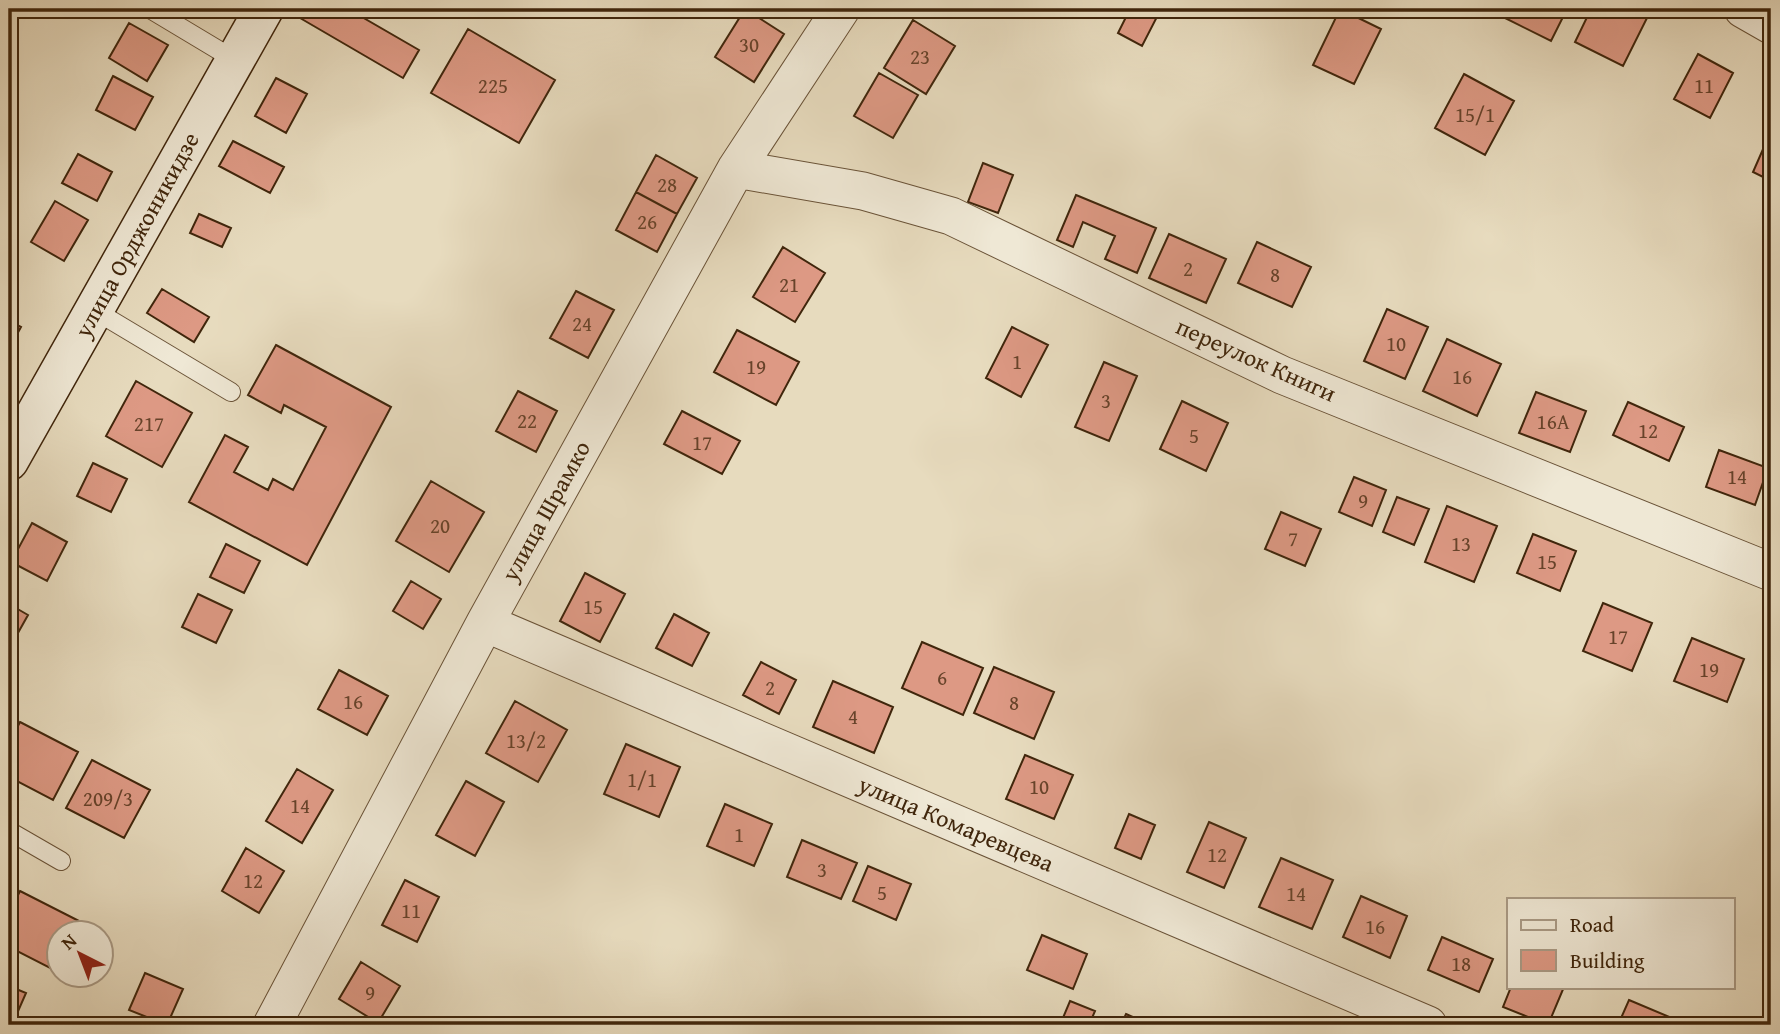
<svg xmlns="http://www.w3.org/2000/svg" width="1780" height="1034" font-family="'Gentium Book Plus',serif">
<rect width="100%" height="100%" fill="#e7dbbe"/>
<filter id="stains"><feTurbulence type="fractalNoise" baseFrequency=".00286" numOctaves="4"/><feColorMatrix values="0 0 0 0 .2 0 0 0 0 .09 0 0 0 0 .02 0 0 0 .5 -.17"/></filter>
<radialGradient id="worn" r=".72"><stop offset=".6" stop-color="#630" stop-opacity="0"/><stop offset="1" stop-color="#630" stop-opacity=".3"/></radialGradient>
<path fill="#dd9984" stroke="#40260c" stroke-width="2" d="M305,9h43l71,41 -16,28 -103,-60z
M745,9l39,25 -30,48 -39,-25z
M1130,9h31l-19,37 -24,-13z
M1340,9l41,20 -27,55 -41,-19z
M1507,9h60l-16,32 -48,-24z
M1591,9h43l14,7 -25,50 -48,-24z
M913,20l42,26 -29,48 -42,-26z
M129,23l39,22 -21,36 -38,-23z
M468,29l87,51 -36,63 -88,-50z
M1698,54l35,19 -23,45 -36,-19z
M879,73l39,22 -25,43 -39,-22z
M1464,74l50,27 -29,54 -50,-27z
M113,76l40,21 -18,33 -39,-20z
M276,78l31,16 -21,39 -31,-17z
M1771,131v50l-18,-9z
M233,141l51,26 -14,26 -51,-27z
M78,154l34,18 -15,29 -35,-18z
M656,155l41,23 -20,36 -41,-22z
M983,163l30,12 -15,38 -30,-11z
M636,192l41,22 -20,38 -41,-22z
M1076,195l80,33 -19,45 -32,-14 10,-23 -32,-14 -10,25 -16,-7z
M55,201l33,19 -24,41 -33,-19z
M199,214l32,14 -9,19 -32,-14z
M1169,234l57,25 -20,44 -57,-25z
M1257,242l54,25 -19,40 -54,-24z
M783,247l42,26 -30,49 -42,-25z
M162,289l47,28 -15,25 -47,-29z
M576,291l38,19 -26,48 -38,-20z
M1387,309l41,18 -23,52 -41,-18z
M9,321l12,6 -12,22z
M1012,327l36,18 -27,52 -35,-19z
M737,330l62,32 -23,43 -62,-33z
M1447,339l54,25 -24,52 -54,-25z
M276,345l115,62 -84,158 -118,-63 36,-67 23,12 -14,25 34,18 5,-11 20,11 33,-63 -42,-22 -3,8 -33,-18z
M1104,362l33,14 -28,65 -34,-14z
M136,381l56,32 -30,54 -56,-31z
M518,391l39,20 -21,41 -40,-21z
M1536,392l50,19 -16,41 -51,-19z
M1182,401l46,22 -22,48 -46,-22z
M1628,402l56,25 -15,34 -56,-26z
M682,411l58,30 -18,33 -58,-30z
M1719,450l49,18 -13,37 -49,-18z
M93,463l34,16 -16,33 -34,-16z
M1354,477l32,13 -14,36 -33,-14z
M431,481l53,31 -35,60 -53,-31z
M1397,497l32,12 -15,36 -31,-13z
M1447,506l50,20 -23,56 -49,-20z
M1281,512l40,17 -16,37 -40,-17z
M32,523l35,19 -20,39 -36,-19z
M1533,534l43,17 -16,40 -43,-18z
M226,544l34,17 -16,32 -34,-16z
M585,573l40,21 -25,48 -40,-21z
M411,581l30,18 -18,30 -30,-18z
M198,594l34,16 -16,33 -34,-16z
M1603,603l49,20 -20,48 -49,-20z
M9,604l19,11 -19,34z
M674,614l35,19 -17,33 -36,-18z
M1692,638l52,21 -17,43 -53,-21z
M922,642l61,26 -20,47 -61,-27z
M761,662l35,18 -17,34 -36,-19z
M994,667l60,25 -20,47 -60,-26z
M339,670l49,26 -21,39 -49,-26z
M833,681l60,26 -19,46 -61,-26z
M515,701l52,29 -29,52 -52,-29z
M20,722l58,30 -25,48 -44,-23v-34z
M626,744l54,23 -21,50 -55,-23z
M1025,755l48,20 -19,44 -48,-20z
M92,760l58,30 -26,48 -58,-30z
M297,769l36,21 -31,53 -36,-22z
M466,781l38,21 -29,54 -39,-21z
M725,804l47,20 -18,42 -47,-20z
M1129,814l26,11 -14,34 -26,-11z
M1209,822l37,16 -22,50 -37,-16z
M802,840l55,23 -16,36 -54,-22z
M246,848l38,23 -25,42 -37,-22z
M1281,858l52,22 -21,49 -53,-22z
M868,866l43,18 -15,36 -43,-19z
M405,880l34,17 -22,45 -35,-17z
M20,891l61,31 -5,10h-16v32l-4,7 -47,-24v-34z
M1361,896l46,20 -17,42 -47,-21z
M1042,935l45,19 -14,35 -46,-19z
M1442,937l51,22 -14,33 -51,-22z
M361,962l39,24 -22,37 -39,-24z
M145,973l38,16 -16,36 -38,-15z
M9,986l17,7 -14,32h-3z
M1511,987h53l-16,38 -45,-18z
M1629,1000l57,24 -1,1h-67z
M1070,1001l25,10 -6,14h-29z
M1126,1014l25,11h-30z"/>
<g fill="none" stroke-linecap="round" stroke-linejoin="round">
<g stroke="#6a5338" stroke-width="20">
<path id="lane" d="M150,9l85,51
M94,310l137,82
M9,831l52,30"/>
</g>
<g stroke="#6a5338" stroke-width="39">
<path id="street" d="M1743,9l28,16
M736,169l127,22 88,25 331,159 489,197
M485,623l943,402
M272,1025l213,-402 251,-454 105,-160"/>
</g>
<g stroke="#40260c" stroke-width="41">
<path id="secondary" d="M9,461l255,-452"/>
</g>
<use href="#lane" stroke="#efe8d5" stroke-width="18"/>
<use href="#street" stroke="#efe8d5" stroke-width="37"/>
<use href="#secondary" stroke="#efe8d5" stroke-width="38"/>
</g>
<g text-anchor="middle" stroke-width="5" stroke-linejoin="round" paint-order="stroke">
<g font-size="21" fill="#67432a">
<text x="749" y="52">30</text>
<text x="920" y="64">23</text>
<text x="493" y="93">225</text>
<text x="1704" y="93">11</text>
<text x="1475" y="122">15/1</text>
<text x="667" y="192">28</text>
<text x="647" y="229">26</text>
<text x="1188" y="276">2</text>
<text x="1275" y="282">8</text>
<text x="789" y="292">21</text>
<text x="582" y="331">24</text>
<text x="1396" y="351">10</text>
<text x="1017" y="369">1</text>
<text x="756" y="374">19</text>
<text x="1462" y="384">16</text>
<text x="1106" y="408">3</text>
<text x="527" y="428">22</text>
<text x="1553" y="429">16А</text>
<text x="149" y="431">217</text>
<text x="1648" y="438">12</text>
<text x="1194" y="443">5</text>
<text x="702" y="450">17</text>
<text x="1737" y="484">14</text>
<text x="1363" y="508">9</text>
<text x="440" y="533">20</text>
<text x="1293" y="546">7</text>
<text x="1461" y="551">13</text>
<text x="1547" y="569">15</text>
<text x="593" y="614">15</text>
<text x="1618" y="644">17</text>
<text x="1709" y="677">19</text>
<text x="942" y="685">6</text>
<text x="770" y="695">2</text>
<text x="353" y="709">16</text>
<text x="1014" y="710">8</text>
<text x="853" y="724">4</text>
<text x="526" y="748">13/2</text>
<text x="642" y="787">1/1</text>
<text x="1039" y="794">10</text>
<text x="108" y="806">209/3</text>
<text x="300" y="813">14</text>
<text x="739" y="842">1</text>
<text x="1217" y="862">12</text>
<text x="822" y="877">3</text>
<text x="253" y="888">12</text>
<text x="882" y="900">5</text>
<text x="1296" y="901">14</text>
<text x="411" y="918">11</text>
<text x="1375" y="934">16</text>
<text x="1461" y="971">18</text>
<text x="370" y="1000">9</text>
</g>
<g font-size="24" fill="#40260c" stroke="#efe8d5">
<text transform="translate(137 235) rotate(-61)" y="8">улица Орджоникидзе</text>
<text transform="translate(1256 360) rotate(24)" y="8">переулок Книги</text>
<text transform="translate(546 511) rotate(-61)" y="8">улица Шрамко</text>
<text transform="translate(956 824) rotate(23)" y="8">улица Комаревцева</text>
</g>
</g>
<rect width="1780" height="1034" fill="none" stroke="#e7dbbe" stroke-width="35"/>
<rect x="10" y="10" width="1759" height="1013" fill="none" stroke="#40260c" stroke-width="3.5"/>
<rect x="18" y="18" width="1745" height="999" fill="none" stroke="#40260c" stroke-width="2"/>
<rect x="1507" y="898" width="228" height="91" fill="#efe8d5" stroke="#a99a85" stroke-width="2"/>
<rect x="1521" y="920" width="35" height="10" fill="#efe8d5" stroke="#a99a85" stroke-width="2"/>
<text x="1570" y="932" font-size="21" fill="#40260c">Road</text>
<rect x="1521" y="950" width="35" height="21" fill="#dd9984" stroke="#a99a85" stroke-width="2"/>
<text x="1570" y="968" font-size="21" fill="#40260c">Building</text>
<g transform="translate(80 954) rotate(318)"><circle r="33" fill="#efe8d5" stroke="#a99a85" stroke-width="2"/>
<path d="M0-5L12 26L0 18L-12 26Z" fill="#8f2418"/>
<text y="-10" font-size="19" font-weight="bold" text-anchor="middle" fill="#40260c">N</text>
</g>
<rect width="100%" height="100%" filter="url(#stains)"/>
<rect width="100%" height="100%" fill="url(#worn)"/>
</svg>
